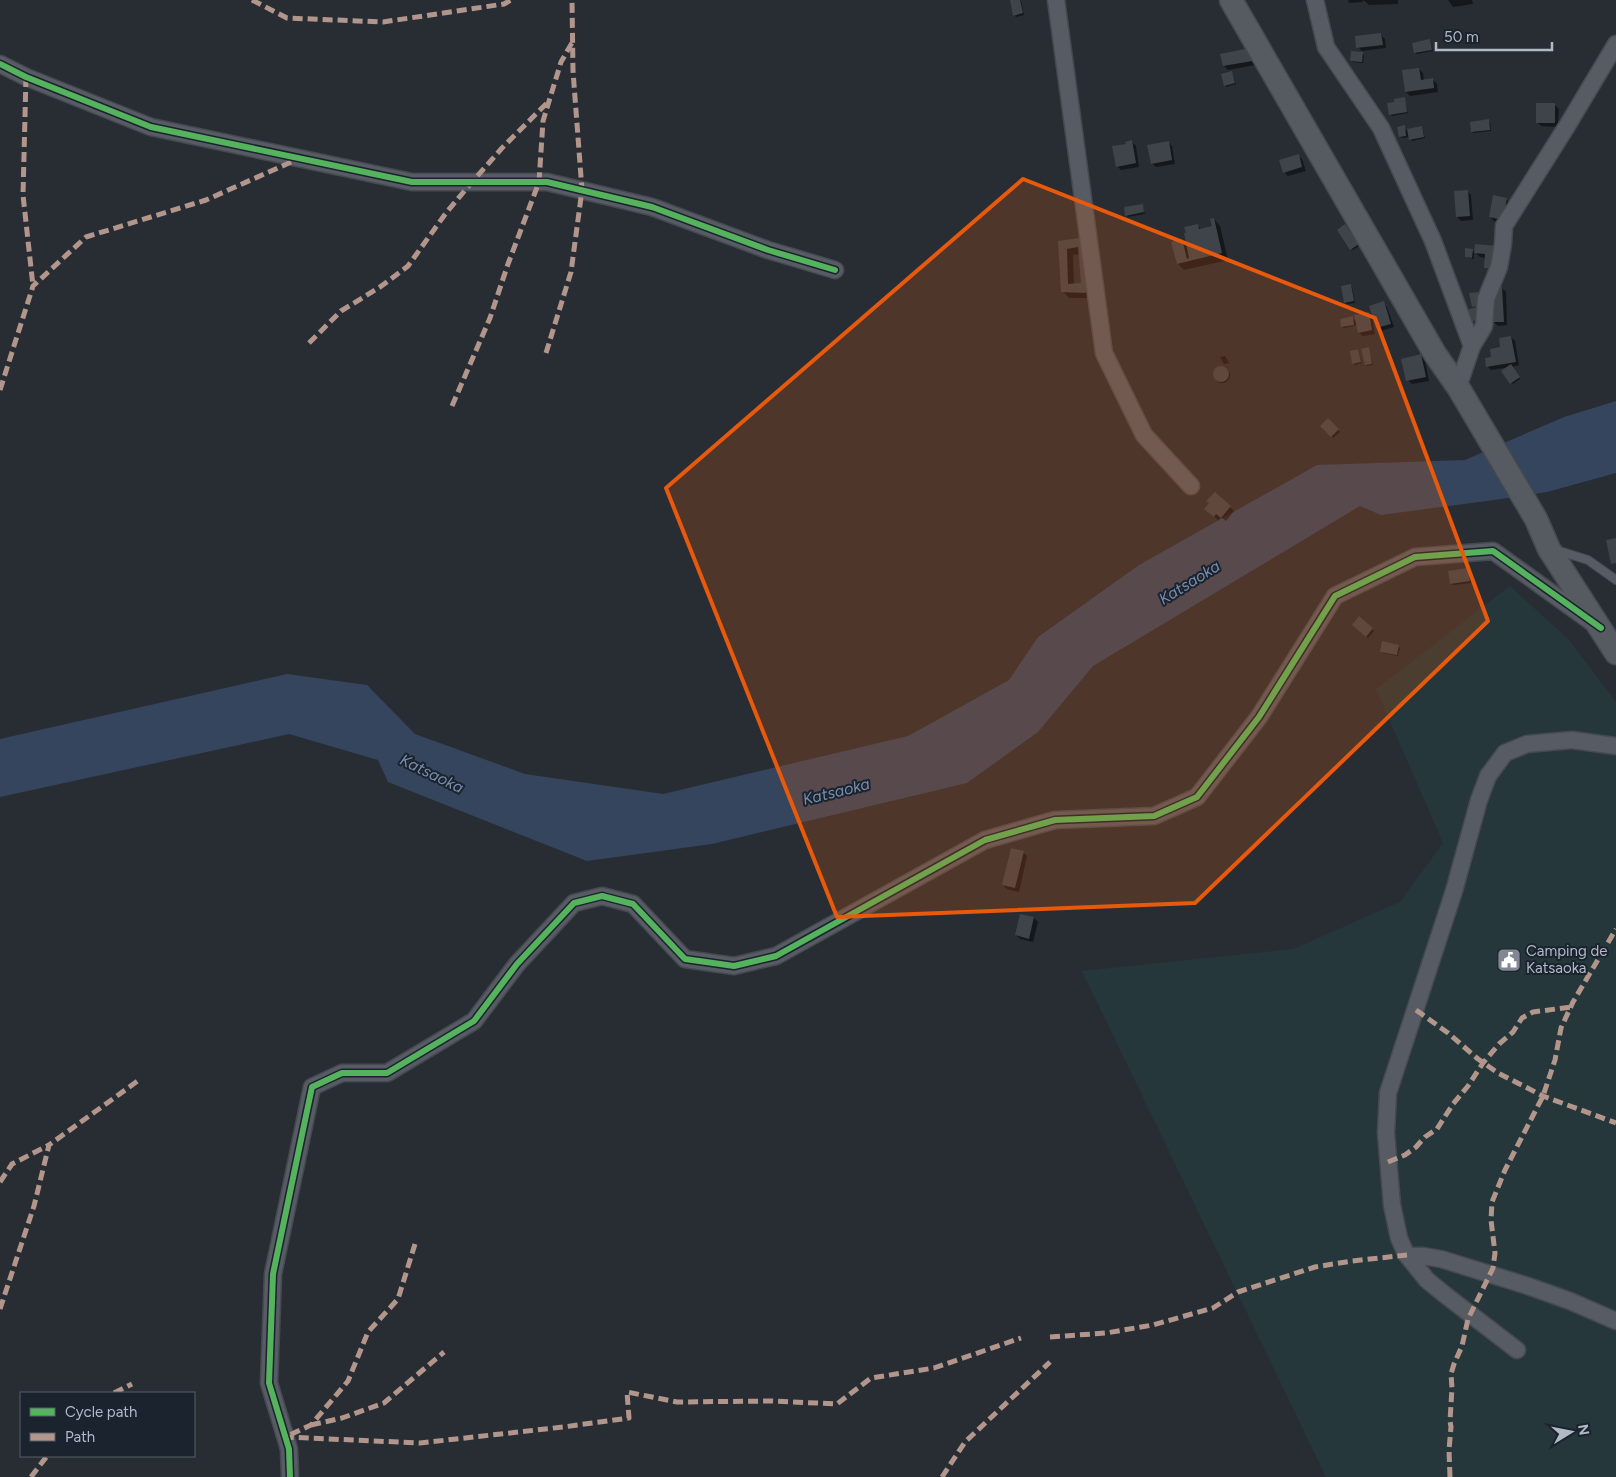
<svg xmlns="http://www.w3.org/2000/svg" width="1616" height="1477" font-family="Figtree,sans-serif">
<rect width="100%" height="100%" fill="#282d34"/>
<path fill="#25373a" d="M1510,586l59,54 47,62v775h-290l-244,-506 211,-22 107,-47 43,-59 -67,-154z"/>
<path fill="#35455d" d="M1616,401v72l-69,19 -53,8 -113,15 -21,-9 -267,160 -55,66 -71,51 -255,61 -125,17 -199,-79 -10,-22 -89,-26 -289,63v-58l287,-65 80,11 48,49 110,40 138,20 245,-58 101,-56 29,-43 101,-72 178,-100 148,-5 99,-43z"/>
<path fill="#0007" fill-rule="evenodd" d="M1018,0l3,1 3,14 -8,2 -2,-2z
M1348,0h15v2l-14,1z
M1363,0h35v4l-29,1z
M1448,0h24l1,4 -20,3z
M1381,35l4,4 1,9 -24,3 -4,-4z
M1430,40l3,11 -16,3 -2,-1z
M1253,53l2,12 -27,5 -4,-4z
M1362,53l2,2 -1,8 -10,-1 -2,-1z
M1419,69l4,4 1,8 9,-1 4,4 1,8 -28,4 -4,-4z
M1232,72l4,12 -10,3 -1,-2z
M1404,99l4,14 -16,3 -2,-2z
M1555,105l4,4 -1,18 -17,-1 -4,-4z
M1488,121l2,1 1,9 -17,2 -2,-1z
M1404,127l2,3 16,-3 3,11 -13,3 -3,-4 -7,1 -2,-2z
M1132,142l4,4 3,21 -18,3 -4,-4 10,-21z
M1168,142l4,4 3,18 -19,3 -4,-4z
M1298,155l4,4 4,12 -18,5 -4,-4z
M1467,191l4,4 2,25 -12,1 -4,-4z
M1506,199l4,4 -3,20 -13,-2 -4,-4z
M1142,205l3,9 -17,3 -2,-2z
M1214,219l6,7 8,34 -44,10 -6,-6 4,-23 6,6 10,-21 3,3 12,-2z
M1347,227l12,19 -6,4 -2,-1z
M1087,238l5,60h-23l-6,-7 -3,-49zM1080,254l3,30 -9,1 -1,-30z
M1498,247l-8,24 -4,-4v-9l-6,-1 -4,-4z
M1473,250l1,2v7l-6,-1 -2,-2z
M1351,285l1,2 3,16 -8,1 -2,-1z
M1502,288l4,4 1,33 -9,1 -4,-4z
M1383,303l4,4 7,20 -13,4 -4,-4z
M1368,314l4,4 3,16 -12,2 -4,-3 -2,-8 -13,3 -2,-2 10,-9 5,5z
M1511,337l4,4 4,24 -7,2 8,12 -7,5 -2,-1 -1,-16 -19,3 -4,-4 5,-8z
M1368,348l5,17 -6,1 -1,-1z
M1358,350l4,13 -7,2 -2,-2z
M1225,356l4,7 -5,1 -4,-7z
M1421,356l4,4 4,21 -17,3 -4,-4z
M1214 375a8 8 0 1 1 16 0a8 8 0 1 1-16 0Z
M1328,420l12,12 -7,6 -11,-12z
M1215,493l19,18 -8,10 -5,-4 -3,3 -8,-7z
M1468,569l1,2 2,12 -18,2 -2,-2z
M1359,618l15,13 -6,7 -15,-13z
M1398,646l2,2 -2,8 -15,-3 -2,-2z
M1023,852l4,4 -8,36 -12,-3 -4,-4z
M1034,918l4,4 -5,20 -13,-3 -4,-4z"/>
<path fill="#3f444a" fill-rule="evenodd" d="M1010,0h10l3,13 -10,3z
M1381,33l2,12 -27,3 -1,-12z
M1430,39l2,11 -18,3 -2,-10z
M1250,48l2,13 -29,5 -3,-12z
M1351,51l12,1 -1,10 -12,-1z
M1419,68l2,12 12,-2 1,10 -29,4 -3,-22z
M1232,71l3,12 -11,3 -3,-12z
M1405,97l2,15 -18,3 -2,-12 7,-1v-3z
M1536,103h19v20h-19z
M1489,119l1,11 -19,2 -1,-10z
M1405,125l1,11 -7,1 -2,-10z
M1422,126l2,11 -15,3 -2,-11z
M1132,140l4,23 -20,4 -4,-21 14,-2 -1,-2z
M1169,141l3,19 -21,4 -4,-19z
M1299,154l3,13 -19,6 -4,-13z
M1468,190l2,26 -14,1 -2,-26z
M1493,195l14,3 -4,22 -14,-3z
M1143,204l1,8 -19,4 -1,-9z
M1214,218l8,35 -45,11 -6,-22 11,-3 5,20 2,-1 -5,-25h2l-2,-6 14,-3 1,5 13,-3 -2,-7z
M1345,224l14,20 -9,6 -13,-20z
M1087,237l4,50 -6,6 -24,-1 -3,-51zM1078,247l3,36 -13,1 -1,-35z
M1475,244l23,2 -2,23 -12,-1 1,-14 -11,-1z
M1465,248l8,1 -1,9 -7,-1z
M1351,284l3,17 -10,2 -3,-17z
M1491,287h11l2,35h-11z
M1478,292l3,13 -9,2 -3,-14z
M1384,301l7,23 -15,4 -7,-22z
M1478,307l3,13 -11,1 -5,-11z
M1369,312l3,18 -14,3 -4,-18z
M1353,316l1,9 -13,2 -1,-8z
M1511,336l5,26 -30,5 -1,-9 6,-1 -1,-8 10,-2 -1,-9z
M1369,347l3,17 -7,1 -4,-16z
M1358,349l3,13 -9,2 -2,-13z
M1421,354l5,23 -20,4 -5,-22z
M1511,364l9,13 -10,7 -9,-13z
M1213 374a8 8 0 1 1 16 0a8 8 0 1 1-16 0Z
M1328,418l11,11 -8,8 -11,-11z
M1215,492l16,14 -10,12 -5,-4 -2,3 -10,-8 5,-6 -3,-2z
M1616,538v25l-5,1 -5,-24z
M1468,568l2,13 -20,3 -2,-13z
M1359,616l14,12 -7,9 -14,-12z
M1382,641l17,4 -2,10 -17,-3z
M1011,848l13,3 -9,37 -13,-3z
M1020,914l14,3 -5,22 -14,-4z"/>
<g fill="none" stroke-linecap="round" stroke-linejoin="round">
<g stroke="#46494f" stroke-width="10">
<path id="service" d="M1556,550l32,10 28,20"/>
</g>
<g stroke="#46494f" stroke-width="19">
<path id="minor" d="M1056,0l48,353 40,82 47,51
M1315,0l11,47 55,81 52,113 39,105 -14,41
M0,64l26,13 125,50 261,55h135l105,25 116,43 67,20
M1472,346l12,-20 2,-27 13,-32 4,-23 1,-18 63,-100 49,-82
M1408,1256h15l18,3 87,27 42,15 46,20
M1517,1350l-73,-56 -17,-14 -21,-26 -7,-16 -7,-33 -6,-72 2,-40 66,-202 25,-91 9,-24 17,-23 22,-9 45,-4 44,6
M290,1477l-1,-28 -20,-66 4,-109 39,-187 30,-14h45l87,-52 43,-57 57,-61 28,-7 31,8 52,55 49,7 42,-10 209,-116 70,-20 99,-4 43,-19 62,-80 76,-121 80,-39 78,-6 100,72"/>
</g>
<g stroke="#46494f" stroke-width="25">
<path id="secondary" d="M1231,0l204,354 23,33 78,132 13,30 67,104"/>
</g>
<use href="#service" stroke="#575b63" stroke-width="8"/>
<use href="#minor" stroke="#575b63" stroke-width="16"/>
<use href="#secondary" stroke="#565a61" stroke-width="22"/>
<path stroke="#b2968c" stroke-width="5" stroke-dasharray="10 5" stroke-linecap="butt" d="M252,0l35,18 96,4 121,-18 7,-4
M26,77l-3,118 10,91
M309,343l32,-32 39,-24 28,-21 38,-53 26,-31 30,-34 46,-46
M546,353l25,-81 11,-82 -9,-119 -1,-71
M0,390l33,-104 53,-49 120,-37 92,-41
M452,406l38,-88 18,-54 31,-82 4,-61 18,-59 12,-21
M1416,1010l32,23 30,26 20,14 45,23 73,27
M1388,1162l17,-7 11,-8 9,-10 12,-8 16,-25 15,-18 15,-23 16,-19 14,-12 9,-14 11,-6 38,-5
M0,1182l12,-18 37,-19
M415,1244l-17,55 -30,33 -20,49 -37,44 -26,12 135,6 143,-16 66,-9 -2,-26 50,10 96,-1 64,3 34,-26 63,-10 87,-30
M0,1309l34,-103 15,-61 90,-65
M1050,1337l56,-4 47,-8 60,-17 25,-16 77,-25 37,-6 55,-6
M114,1393l18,-9
M311,1425l31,-7 42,-15 60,-51
M31,1477l16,-21
M942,1477l23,-35 85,-80
M1450,1477l-1,-27 2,-23 -1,-6 2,-33 -1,-14 3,-10 8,-18 6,-27 25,-51 2,-15 -4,-33 1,-18 13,-32 38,-74 12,-36 6,-32 12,-26 43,-73"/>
<g stroke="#1b232f" stroke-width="9">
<path id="cycleway" d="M0,64l26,13 125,50 261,55h135l105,25 116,43 67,20
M290,1477l-1,-28 -20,-66 4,-109 39,-187 30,-14h45l87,-52 43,-57 57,-61 28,-7 31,8 52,55 49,7 42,-10 209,-116 70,-20 99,-4 43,-19 62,-80 76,-121 80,-39 78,-6 108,77"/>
</g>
<use href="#cycleway" stroke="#56b35d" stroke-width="6"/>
</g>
<path fill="#e8590c" fill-opacity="0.2" stroke="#e8590c" stroke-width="4" stroke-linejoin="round" d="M1023,179l352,139 113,303 -293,282 -358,14 -171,-429z"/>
<defs>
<g id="civic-square" transform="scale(1.25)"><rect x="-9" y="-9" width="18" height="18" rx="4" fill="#818893" stroke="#1b232f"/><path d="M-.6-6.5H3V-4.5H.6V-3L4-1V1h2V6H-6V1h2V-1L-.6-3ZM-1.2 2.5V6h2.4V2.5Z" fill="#fff"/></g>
</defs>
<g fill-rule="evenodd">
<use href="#civic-square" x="1509" y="960"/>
</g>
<g text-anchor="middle" stroke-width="4" stroke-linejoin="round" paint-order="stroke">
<g font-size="15" fill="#b1b9c6" stroke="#1b232f" text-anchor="start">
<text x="1526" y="956">Camping de<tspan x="1526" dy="17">Katsaoka</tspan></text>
</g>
<g font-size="16" font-style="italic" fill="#798eae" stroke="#1b232f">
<text transform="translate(1189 582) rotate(-32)" y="6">Katsaoka</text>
<text transform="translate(432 773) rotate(26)" y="6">Katsaoka</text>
<text transform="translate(836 791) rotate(-14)" y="6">Katsaoka</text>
</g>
</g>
<rect x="20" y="1392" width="175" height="65" fill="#1b232f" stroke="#575f6b"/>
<rect x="30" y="1408" width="25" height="8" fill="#56b35d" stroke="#575f6b"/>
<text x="65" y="1417" font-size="15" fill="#b1b9c6">Cycle path</text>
<rect x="30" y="1433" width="25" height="8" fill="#b2968c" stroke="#575f6b"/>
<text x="65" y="1442" font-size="15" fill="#b1b9c6">Path</text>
<g transform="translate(1571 1432) rotate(80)" stroke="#1b232f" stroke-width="4" paint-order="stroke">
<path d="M0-4L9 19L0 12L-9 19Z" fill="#b1b9c6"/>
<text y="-8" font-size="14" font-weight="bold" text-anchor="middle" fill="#b1b9c6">N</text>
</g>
<path d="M1436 42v8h116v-8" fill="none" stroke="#b1b9c6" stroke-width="2.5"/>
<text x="1444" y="42" font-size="15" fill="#b1b9c6" stroke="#1b232f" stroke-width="4" paint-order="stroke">50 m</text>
</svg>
